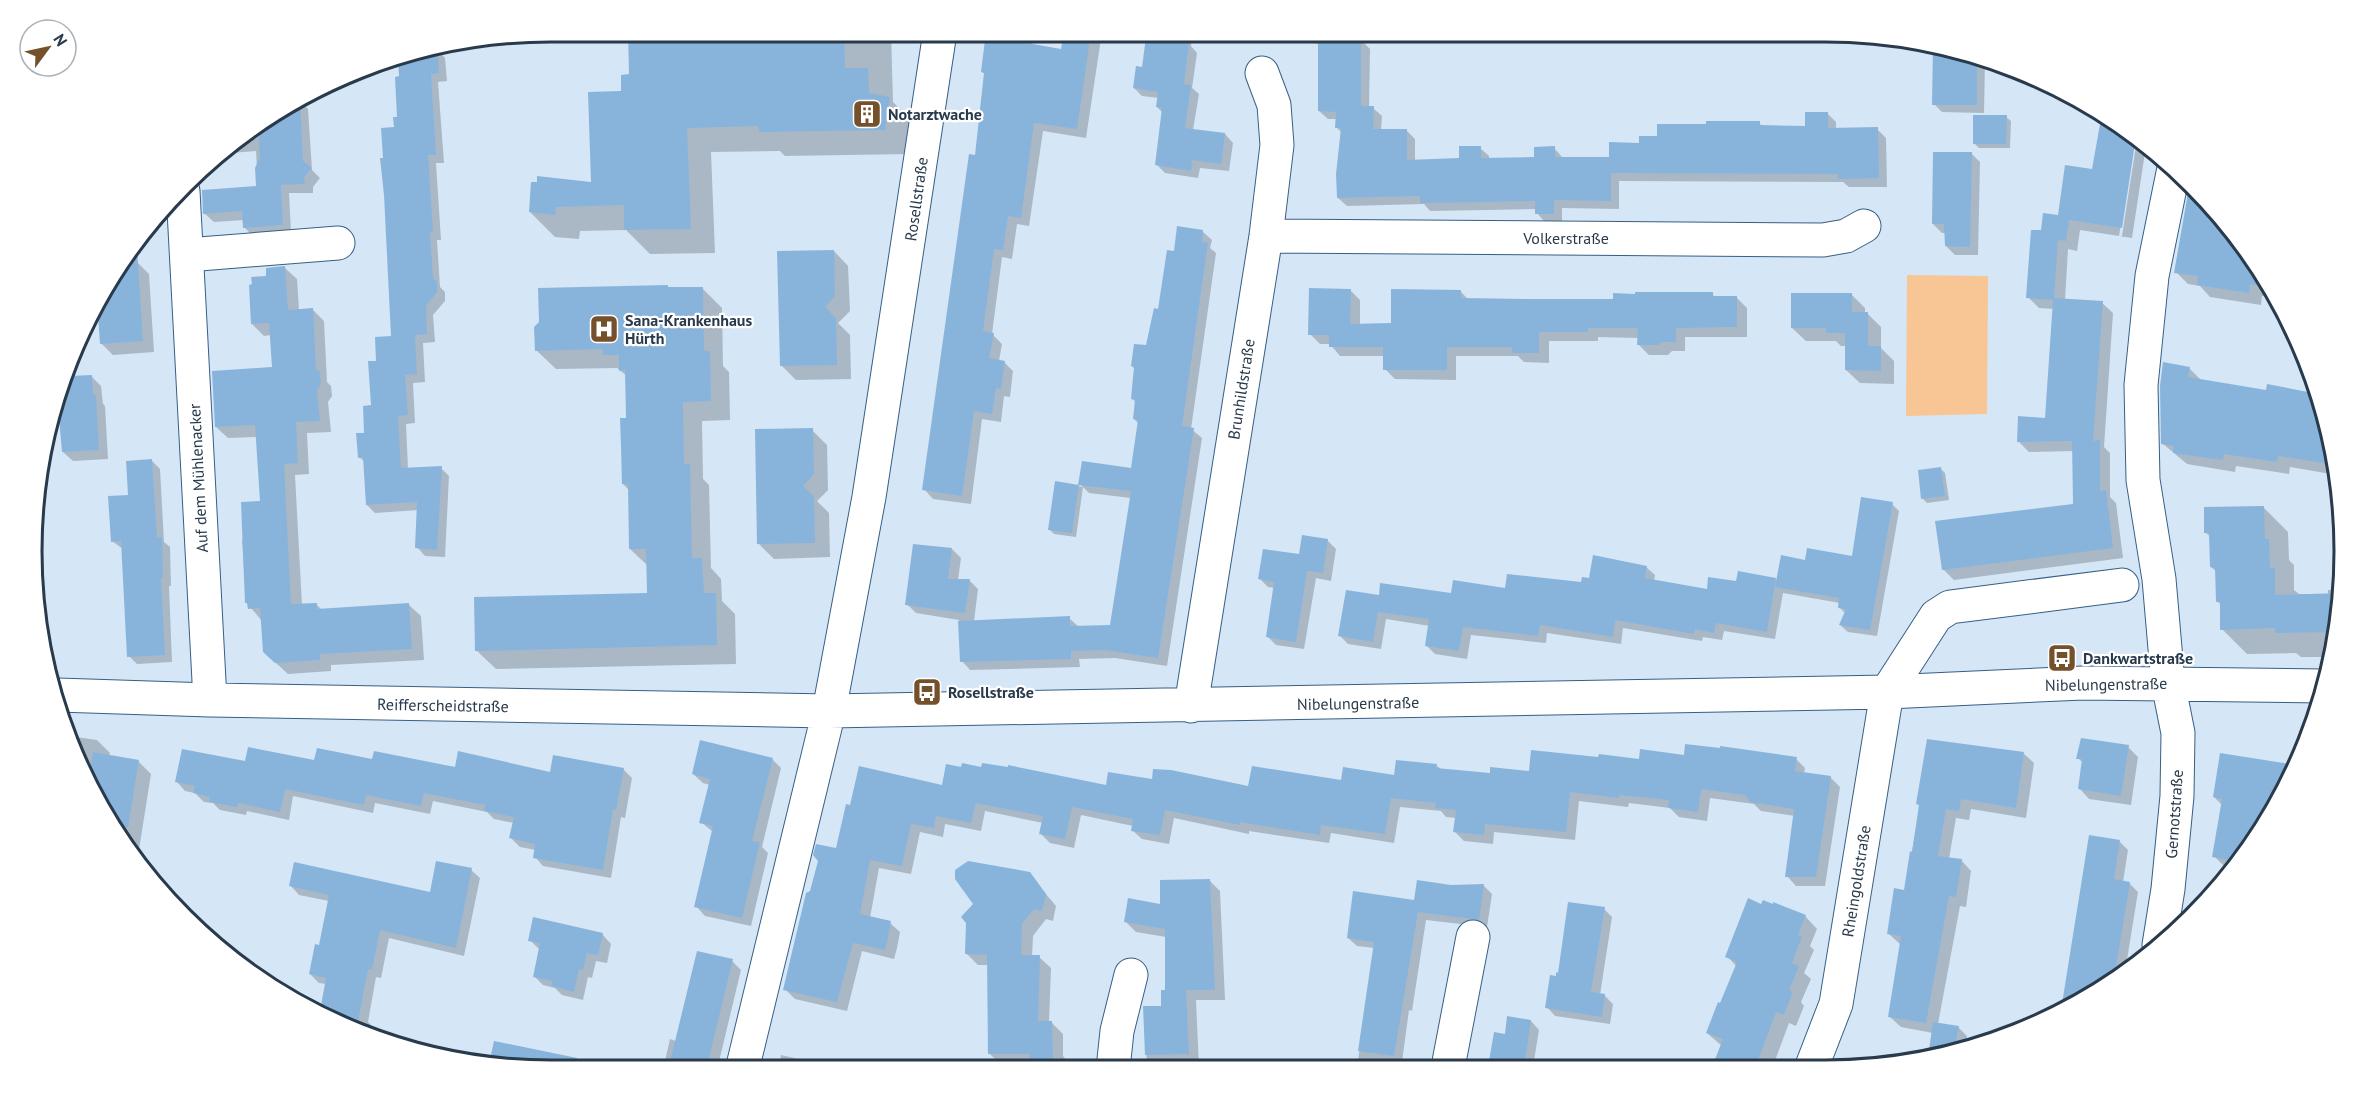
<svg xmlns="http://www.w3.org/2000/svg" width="2376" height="1102" font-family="'PT Sans',sans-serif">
<rect width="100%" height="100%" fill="#d5e6f7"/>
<path fill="#f7c694" d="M1907,275l81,1 -1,138 -81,2z"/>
<path fill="#0003" d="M551,32h11v3l-23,-2z
M629,32h79v1l183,-1 2,70 21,21 -5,31 -124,2 -5,-5 -69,1 4,101 -65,1 -24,-24 -46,1 -1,8 -24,-2 -25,-25 62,-29 31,-91 7,-16z
M988,32h43l-1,6 3,8 30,4 2,-18h37l-16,106 -43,-7 -14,95 -12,-2 -5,35 -10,-2 -10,77 10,10 -3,17 5,1 9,9 -3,26 -6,-1 -3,26 -19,-3 -11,85 -38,-5 -9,-10 52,-333 9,-81 -2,-3z
M1160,32h28l4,4 -1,10 6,7 -5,35 7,6 -6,36 32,4 8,9 -4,28 -29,-3 -2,10 -33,-5 -8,-8 6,-52 -6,-6 2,-9 -17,-2 -8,-8 25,-48z
M1302,32h30l-1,8h30l9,9 -1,59h4l9,8 -1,14h25l9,9v22l46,-1 19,-12 9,8v3l47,-1 18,-10 9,10 48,1 48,-21 100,-15 4,4h43l22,-13 8,8v8l41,-1 9,9 1,49h-38l-6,-5 -224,-1v28l-57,-1v14h-17l-8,-9v-4l-107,2 -6,-7 -77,2 -9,-8 4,-65 -6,-6 1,-8h-9l-9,-8 1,-67 -9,-1z
M1935,44l50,15 -1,54 -42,-1 -8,-8z
M438,50l7,8 2,23 -9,1 6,81h-8l5,77h-4l3,47 5,5v9l-12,14 2,27 -12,1 2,39 -12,1 2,40 -9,1 2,45 33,-1 8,8 -4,81 -20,-1 -8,-9 2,-37 -44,3 -8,-8 -2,-43 -6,-5 13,-50 6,-45 15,-25 -8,-177 14,-42v-61z
M299,100l9,9 4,61 8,8 -7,9v6h-24l2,40 -38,3 -9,-9v-7l-30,2 -10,-9 54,-25 -2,-37 -38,3 74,-53z
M2103,113l32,23 -16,100h3l15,-97 9,7 -14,92 -52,-8 -3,21 -9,-2 -3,51 37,3 11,10 -9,134 6,6v44l6,6 7,55 -169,22 -11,-11 132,-63 -1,-55 -45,1 -11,-11 29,-21 7,-111 -15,-1 -11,-11 14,-66 17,-14 35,-46z
M2006,117l5,4 -1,27h-31l-5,-5z
M1971,153l9,9 -2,93h-23l-9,-9v-13h-4l-9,-9z
M2203,197l54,65 19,36 -14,-2 -1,9 -51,-8 -10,-11 -12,-2 -12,-12z
M1203,232l9,8 -2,8 6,5 -25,176 11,9 -35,228 -52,-8 -36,1 1,8 -110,3 -8,-9 -3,-41 -43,-7 -9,-9 45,-55 9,9 -3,22h11l9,9 -4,32 95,-3 10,9 33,-1 19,-128 -42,-5 -6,-6 -7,50 -22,-3 -5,-5 7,-46 27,4 -3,-3 52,-14 7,-46 -5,-5 2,-16 -3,-4 2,-30 -3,-3 15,-19 12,-37 16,-57z
M834,251l14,15 2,45 -12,12 12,12 1,44 -55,1 -15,-15z
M131,255l1,8 5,-1 12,12 5,78 -41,3 -12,-12 -2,-45 2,-6z
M285,268l12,11 2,31 13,-1 12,12 3,61 4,4 1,10 -4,6 3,30 -24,1 2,41 -14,1 7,130 14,-1 6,6 87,-5 12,11 3,44 -93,5v6l-43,3 -24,-22 -2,-31 -16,-19 -4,-63h3l17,-36 -5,-66 -29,1 -12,-11 57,-58 -2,-34 -7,1 -12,-12 16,-47z
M667,286l3,3 32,-1 20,20 1,58 6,6 1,48 -28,1 1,58 6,6 2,83 10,11 1,22 13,13 1,50 -240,5 -20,-19 172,-55v-29l-18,-17 -1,-59 -6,-6 5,-65 -1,-43 -10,-8 -61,1 -20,-19z
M1350,290l10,10v25h32l68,-34 9,9 146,1 97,-7 4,4h21l10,10v29h-62v14h-13l-4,4h-19l-10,-10v-7l-41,-1v4h-49v22l-25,-1 -6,-6h-62v24l-61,-1 -10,-10v-13h-45l-10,-12h-10l-10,-10z
M1852,295l13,13v6h3l13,13v21l13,13v23l-34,-1 -14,-13 1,-24h-6l-5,-5h-30l-14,-13z
M2189,368l13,13 65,10 51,3 16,55 3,26 -47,-8 -1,7 -53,-8 -1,6 -48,-8 -25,-21z
M91,376l10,10 2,18 2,2 3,53 -35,2 -10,-9z
M812,430l15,15 1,45 -11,11 12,12 1,44 -56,2 -15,-15z
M152,461l8,8 4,73 6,5 1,39h-2l3,76 -35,2 -8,-8 -6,-107 -11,-8 18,-44z
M1941,469l4,4 4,27 -22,3 -4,-4z
M1892,504l7,7 -22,125 -29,-4 -8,-7 6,-11 -7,-7 1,-4 -57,-10 -8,46 -51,-8 -2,9 -19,-3 -1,4 -79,-13 -2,16 -74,-11 -1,10 -75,-8 -4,24 -32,-5 -9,-9 4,-19 -44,-7 -5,30 -33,-5 -8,-8 40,-40 72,-1 130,-11 8,-5 56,-12 9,8 -1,6 54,10 29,-8 39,-4 1,2 29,-20 47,-3z
M2263,507l25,25 1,28 5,5v25l5,4 29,1v-5l13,-1 -8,68h-32l-5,-4 -49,1 -25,-25 -1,-24 -4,-4v-29l-6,-5v-30l-5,-4z
M1327,540l9,9 -5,32 -15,-3 -12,71 -28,-4 -9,-9 8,-48 -7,-1 -8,-8z
M76,737l21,3 13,13 -1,3 29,5 13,13 -13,82 -37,-46 -11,-29 2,-11 -7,-1 -10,-28z
M2128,747l10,10 -7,48 -42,-6 -9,-10 3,-26 -5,-5z
M2023,753l11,10 -8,55 -55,-9 -2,11 -13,-2 -7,41 12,1 10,11 -5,36 -6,-1 -22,118 20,3 9,9 -2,11 -36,9 4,-23 -32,-6 -11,-10 11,-72 -12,-11 16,-43 15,-85z
M2221,754l74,13 -61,104 -7,-2 -13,-13 8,-51 -8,-8z
M1685,757l111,2 9,9 -1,5 26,4 10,10 -15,99h-29l-9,-10 8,-60 -34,-5 -7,-7 -44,-6 -3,23 -28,-4 -9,-9 -41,-5 -1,4 -49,-6 -4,39 -81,-8 -1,12 -29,-3 -9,-9 1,-14 -10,-1 -5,-6 -41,-4 -6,36 -63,-10 -2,10 -80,-12v3l-75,-16 -5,26 -27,-5 -10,-9 1,-4 -52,-11 -7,33 -24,-5 -9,-9 2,-11 -58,-12 -4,20 -36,-7 -2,13 -23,-5 -9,42 -32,-6 -9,50 20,5 10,9 -3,16 -3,11 -32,-8 -15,60 -52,-12 -10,-10 26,-97 26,-42 106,-63h164l46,-6 96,7 146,-12 41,-11 6,5 49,5z
M772,759l9,9 -19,79 6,6 -17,73 -46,-10 -9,-10 17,-74 -12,-10 9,-37 -7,-2 -10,-9z
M374,761l177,13 72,-5 9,9 -7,40 -4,-1 -10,61 -68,-12 -8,-9 1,-7 -16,-3 -9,-9 3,-15 -20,-4 -7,-7 -54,-11 -3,13 -55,-11 -2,10 -80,-17 -4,24 -42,-9 -1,4 -26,-5 -7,-7 -9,-1 -9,-9 -10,-2 -8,-9 69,-19z
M2119,841l9,9 -5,32 6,1 9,9 -13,80 -63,37z
M471,870l9,8 -16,78 -75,-18 -8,40 -5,-1 -8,45 3,3 -2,11 -16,-5 -32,-19 5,-28 -7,-1 -9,-9 10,-27 9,-46 -30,-6 -8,-9 140,8z
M1029,874l27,32 -3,15 -7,-2 -13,17 -1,21h7l12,11 -2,55h3l11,11v22l10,13h-74l-1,-7 -9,-9 -1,-88h-10l-11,-11z
M1209,880l11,11 5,109h-29l3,68h-52l-3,-60h19l4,-17 -1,-54 -30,-5 -10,-10 36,-16z
M1484,886l8,8 -5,33 -61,-7 -14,91 -3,-1 -7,52 2,6h-47l17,-120 -17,-2 -9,-8 67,-36 36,-15z
M1762,906l43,10 12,13 -7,17 4,4 -10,23 7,6 -10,23 3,4 -8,20 -7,-3 -16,43 -59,1 8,-21 -15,-13 30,-66 -10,-11z
M1604,909l8,8 -12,78h4l9,9 -3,20 -55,-8 -8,-9 10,-29z
M602,934l9,10 -4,19 -11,-2 -4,17 -4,-1 -5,23 -21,-5 -7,-7 -12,-3 -9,-9 5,-27 -9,-9z
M732,961l9,9 -24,100h-54l7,-31 6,2z
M1531,1021l8,9 -6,37h-44l6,-33 11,2z
M495,1043l77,23 -1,4 -81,-5z
M781,1055l35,8 7,7h-45z"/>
<path fill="#88b4dc" d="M628,32h216l1,36h23l1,25 21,4 -5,33 -126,2 -1,-6 -71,2 4,101 -67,1v-25l-68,2 -1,8 -26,-3 2,-30h6v-6l54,6 -3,-90 33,-1v-16l8,-1z
M986,32h37l4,11 34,6 3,-17h27l-14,97 -43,-6 -13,95 -13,-2 -5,34 -9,-1 -11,82 11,2 -5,25 16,3 -4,28 -5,-1 -4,26 -18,-3 -12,85 -40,-6 47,-336 6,1 9,-82 -3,-1z
M1159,32h25l-2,10 7,1 -5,41 7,1 -6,43 40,5 -4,31 -29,-4 -1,11 -36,-6 7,-57 -6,-1 2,-15 -25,-4 3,-22 6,1 4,-30 12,2z
M1318,38l43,1v67h13l-1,23h34v31l52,-2v-12h22v12l53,-1v-10l21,-1v11h54v-15l30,1v-7h18v-12h49v-3h54v4l45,1v-14h23v16l50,-1 1,51 -41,1v-5l-227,-1v28l-57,-1v14h-19v-13l-115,2v-7l-83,2 -1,-24 5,-46h-6l1,-16 -18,-1z
M1933,44l44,13v48h-45z
M438,50l1,23 -8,1 5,81h-8l5,77h-3l3,46 4,4v10l-11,14 1,28 -12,1 2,39 -12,1 3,40 -10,1 3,52 41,-2 -5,84 -22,-2 2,-46 -51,3 -3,-48 -5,1 -2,-25h8l-1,-27 8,-1 -3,-44h8l-1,-24 16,-1 -7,-141 -4,-37h3l-2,-30 13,-1 -1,-10h4l-2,-40 4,-1 -1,-19z
M300,97l3,64 9,7 -8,9 1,7 -24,1 2,40 -40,3 -1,-17 -39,3 -1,-24 54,-4 -1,-18 5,-11 -2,-32z
M2102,113l11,6 23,18 -14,91 -53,-8 -3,21 -8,-1 -4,58 49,3 -10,140 7,-1v51l6,-1 7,58 -171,22 -7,-49 138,-17 -1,-63 -55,1 1,-26 27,2 8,-118 -27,-2 5,-68h10l2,-17 15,2 7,-50 27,4z
M1973,115h34l-1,29h-33z
M1933,152h39l-2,95 -25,-1 -1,-22h-12z
M2188,193l14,2 7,9 -2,16 18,3 32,39 13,25 -20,-3 -1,9 -52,-8 1,-9 -24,-3z
M1177,226l26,4 -1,12 6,1 -26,183 12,2 -36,230 -53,-8 -34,1v8l-111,3 -2,-41 112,-5v10l40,-1 21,-134 -53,-6 4,-24 49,7 7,-48 -5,-1 2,-19 -4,-1 3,-32 -3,-1 3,-22 12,1 8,-37 4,1 9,-59 7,1z
M137,248l6,93 -43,3 -3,-43 4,-9z
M834,250l1,46 -10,11 11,11 1,47 -57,1 -3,-115z
M285,266l3,44 25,-2 3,61 4,3 1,11 -4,7 3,31 -24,1 2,41 -14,1 7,140 26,-1v6l92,-6 3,46 -92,5v6l-45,3 -12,-11 -3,-44 -12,1 -1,-6h-2l-4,-101 19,-1 -5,-76 -40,2 -3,-56 60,-4 -3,-44 -18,1 -2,-39 3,-1 -1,-7 15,-1v-8z
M668,285v2h35l1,64h6l1,50 -28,1 1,62h6l2,94h10l2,35h12l1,52 -242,6 -1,-54 173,-4 -1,-44h-17l-1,-65h-6l-1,-38 -1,-28h6l-1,-48 -6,1v-16h-16l-1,-6 -67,2 -1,-24 5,-5 -1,-34z
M1309,288l42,1 -1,35 41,-1v-34l70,1v8l68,1h84v-6l22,1v-2h78v4h24v31l-61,1v14h-14l-4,3h-21l1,-17h-50v4h-49v21h-27v-6h-65v23h-64v-23h-54v-12h-21z
M1791,293h61v19h16v34h13v25l-36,-1v-37h-19v-5h-35z
M2163,362l27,5 -2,10 78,13 1,-6 51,10 15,52 -2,18 -53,-8 -1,6 -53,-8 -1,6 -50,-7 1,-7 -13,-2 -1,-58z
M92,375l1,20h3l3,55 -37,2 -4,-47 11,-29z
M813,428l1,46 -11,12 11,11 1,46 -58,1 -2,-115z
M152,459l5,79 5,-1 1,41h-2l4,77 -38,2 -6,-116 -10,1 -3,-46 20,-1 -2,-34z
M1941,467l4,29 -24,3 -3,-29z
M1055,481l24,4 -7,48 -24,-3z
M1861,497l32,5 -23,128 -31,-5 7,-16 -8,-1 1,-10 -64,-11 6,-32 24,5 2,-12 45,8z
M2264,506l1,33h4l1,29h5v27l65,-2 -3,39 -62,1v-5l-55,2v-28h-4l-1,-34 -5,-1 -1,-34h-5v-26z
M1302,535l26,4 -5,34 -16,-2 -11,71 -30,-5 8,-55 -16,-3 5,-30 36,5z
M913,544l39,4 -4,31h22l-5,34 -60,-8z
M1593,555l54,11 -2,12 62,11 1,-12 28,4 2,-10 38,7 -9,54 -51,-9 -2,10 -19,-4 -1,5 -79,-14 -2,17 -73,-12 -2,11 -75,-9 -4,24 -34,-5 4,-27 -51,-7 -5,30 -35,-6 8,-46 33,5 1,-12 71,10 2,-13 52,8 2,-14 74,8 1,-5 7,1z
M2081,738l48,7 -8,51 -43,-7 4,-30h-6z
M1927,739l97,13 -8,56 -55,-9 -2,12 -13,-2 -8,47 24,3 -6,38 -7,-1 -23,127 -38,-6 13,-81 -14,-2 7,-46 10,2 6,-39 2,1 7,-47 -3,-1z
M700,740l73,18 -21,83 8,1 -18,76 -48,-11 19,-81 -14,-3 11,-44 -18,-5z
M1685,744l35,4v-2l77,11 -2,14 36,5 -15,101h-31l9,-68 -44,-7 -5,-7 -44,-6 -3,23 -30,-4 1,-8 -49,-5 -1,3 -49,-6 -4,40 -81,-8 -1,11 -31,-3 3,-22 -21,-2 1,-5 -45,-5 -6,36 -64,-9 -1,10 -80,-13v3l-75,-15 -5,25 -29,-4 2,-12 -61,-12 -7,32 -26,-5 4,-18 -67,-13 -5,20 -35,-7 -2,12 -23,-4 -9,42 -32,-6 -10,54 31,7 -3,17 -3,12 -32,-7 -16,59 -54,-12 23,-97 4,-2 8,-30 -5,-6 3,-11 20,4 10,-44 4,1 9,-39 83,19 4,-21 15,3 1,-4 19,4 1,-4 26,4v-2l98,20 2,-13 44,7 1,-10 18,1 77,16 4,-20 89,14 2,-13 51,8 2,-15 41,4 -1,4 54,5v-6l39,4 2,-21 67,7 1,-3 40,5 1,-10 44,6z
M248,747l66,13 3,-12 55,11 2,-8 81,16 3,-16 92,21 3,-17 71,13 -8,42 -3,-1 -10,61 -70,-12 2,-14 -26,-6 5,-21 -30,-6 1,-6 -61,-12 -3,13 -55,-11 -2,10 -79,-16 -5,23 -42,-9 -1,4 -28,-5 1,-5 -17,-4 2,-7 -20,-4 7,-33 63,12z
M93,752l46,8 -11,67h-13l-14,-17 -12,-32z
M2220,753l76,12 -56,97 -28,-5 10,-58 -9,-2z
M2089,835l31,5 -6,39 16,3 -16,97 -53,31z
M436,861l36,7 -16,80 -76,-18 -8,40 -4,-1 -12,63 -36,-21 6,-33 -17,-4 6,-30 4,1 10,-50 -40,-9 5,-24 136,30z
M968,861l62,11 16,22 -4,17 -8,-2 -12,15 -1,31h19l-2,66h14l1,48h-24v-15h-41l-1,-99 -22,-1 1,-31 -5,-6 12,-13 -18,-25v-9z
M1210,879l5,111h-29l3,64 -44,1 -2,-49h18v-16h4v-61l-41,-7 4,-24 32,6v-24z
M1417,880l34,5 33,-1 -5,36 -61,-8 -24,144 -36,-5 16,-109 -27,-4 6,-47 61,9z
M1748,898l13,6 2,-4 10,4v-2l33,13 -8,20 4,1 -10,27 7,3 -10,24 4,2 -9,23 -8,-3 -20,54 -44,1 11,-28 -17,-6 12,-31 2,1 17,-41 -12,-5z
M1568,902l37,5 -14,85 14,2 -3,23 -57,-9 5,-33 6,1v-4l2,1z
M533,917l70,16 -5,22 -11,-2 -4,17 -4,-1 -5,23 -23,-6 2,-5 -20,-4 7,-34 -12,-2z
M697,951l36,8 -27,111h-38z
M1507,1016l24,4 -7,47h-36l6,-35 11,2z
M1933,1022l26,4 -5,24 -26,7z
M494,1041l83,17 -2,12h-24l-62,-6z"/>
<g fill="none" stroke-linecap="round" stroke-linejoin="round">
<g stroke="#375f84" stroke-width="35">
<path id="minor" d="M183,191l27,509
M1266,236l557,4 23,-4 18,-10
M187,255l151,-12
M58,695l152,5 619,11 1058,-19 196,-9 241,3
M1191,706l75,-470 11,-91 -3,-40 -12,-32
M2159,945l9,-56 9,-93 1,-63 -10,-50 -9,-104 -16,-99 -2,-95 11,-109 22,-108
M1812,1066l24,-62 51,-312 49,-76 14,-9 172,-22
M1448,1067l25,-130
M1113,1069l4,-38 14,-56
M742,1070l87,-359 40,-214 71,-465"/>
</g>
<use href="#minor" stroke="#fff" stroke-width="33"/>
</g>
<defs>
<g id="building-square" transform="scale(1.5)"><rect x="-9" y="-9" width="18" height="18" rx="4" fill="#74512a" stroke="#fff"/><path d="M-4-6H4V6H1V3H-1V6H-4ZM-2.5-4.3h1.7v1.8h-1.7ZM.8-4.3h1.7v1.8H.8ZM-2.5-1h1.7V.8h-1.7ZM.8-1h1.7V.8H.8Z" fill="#fff"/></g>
<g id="hospital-square" transform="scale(1.5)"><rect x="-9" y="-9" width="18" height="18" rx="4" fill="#74512a" stroke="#fff"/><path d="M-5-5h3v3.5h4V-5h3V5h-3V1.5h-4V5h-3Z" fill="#fff"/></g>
<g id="bus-square" transform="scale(1.5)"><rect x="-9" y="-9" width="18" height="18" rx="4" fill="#74512a" stroke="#fff"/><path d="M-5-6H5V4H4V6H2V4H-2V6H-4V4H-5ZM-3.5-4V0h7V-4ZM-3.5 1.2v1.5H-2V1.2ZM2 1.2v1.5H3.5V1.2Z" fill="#fff"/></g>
</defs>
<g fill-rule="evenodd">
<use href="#building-square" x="867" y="114"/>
<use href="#hospital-square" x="604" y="329"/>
<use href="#bus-square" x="2062" y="658"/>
<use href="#bus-square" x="927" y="692"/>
</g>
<g text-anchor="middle" stroke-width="4.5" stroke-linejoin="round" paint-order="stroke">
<g font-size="16" font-weight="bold" fill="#283a4b" stroke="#fff" text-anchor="start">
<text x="888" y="120">Notarztwache</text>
<text x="625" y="326">Sana-Krankenhaus<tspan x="625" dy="18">Hürth</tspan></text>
<text x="2083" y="664">Dankwartstraße</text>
<text x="948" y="698">Rosellstraße</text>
</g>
<g font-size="16" fill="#283a4b" stroke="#fff">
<text transform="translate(916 199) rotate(-82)" y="6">Rosellstraße</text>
<text x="1566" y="244">Volkerstraße</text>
<text transform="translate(1241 389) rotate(-81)" y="6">Brunhildstraße</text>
<text transform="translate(198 478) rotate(-93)" y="6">Auf dem Mühlenacker</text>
<text transform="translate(2106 684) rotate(-1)" y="6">Nibelungenstraße</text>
<text transform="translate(1358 703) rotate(-1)" y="6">Nibelungenstraße</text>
<text transform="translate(443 705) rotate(1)" y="6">Reifferscheidstraße</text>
<text transform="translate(2174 814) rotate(-86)" y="6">Gernotstraße</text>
<text transform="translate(1856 881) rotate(-81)" y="6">Rheingoldstraße</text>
</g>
</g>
<path d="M0 0H2376V1102H0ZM551 42H1825A509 509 0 0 1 2334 551V551A509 509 0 0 1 1825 1060H551A509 509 0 0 1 42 551V551A509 509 0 0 1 551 42Z" fill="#fff" fill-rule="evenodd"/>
<path fill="none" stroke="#283a4b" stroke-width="3" d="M551 42H1825A509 509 0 0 1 2334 551V551A509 509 0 0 1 1825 1060H551A509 509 0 0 1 42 551V551A509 509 0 0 1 551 42Z"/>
<g transform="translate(48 48) rotate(57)"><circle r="28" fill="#ffffff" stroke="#a9b0b7" stroke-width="1.5"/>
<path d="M0-4.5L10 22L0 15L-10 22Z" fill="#74512a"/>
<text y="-9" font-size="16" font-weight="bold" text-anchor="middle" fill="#283a4b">N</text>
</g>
</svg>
